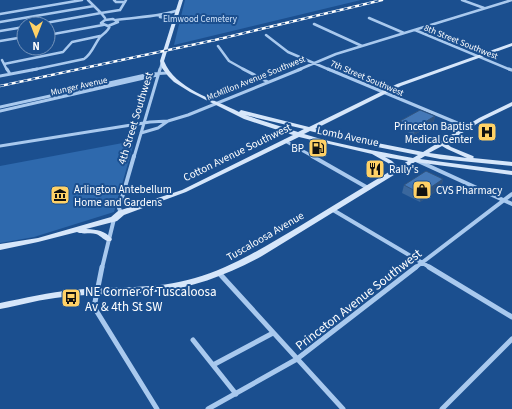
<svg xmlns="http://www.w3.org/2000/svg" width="512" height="409" font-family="'Source Sans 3',sans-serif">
<rect width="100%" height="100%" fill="#1b4f8f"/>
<path fill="#2e69ad" d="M185,0h176l-187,45z
M128,142l5,1v3l-19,66 -80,25 -34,6v-77z"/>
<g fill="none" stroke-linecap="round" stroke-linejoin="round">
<path stroke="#a9c9ee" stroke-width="2.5" d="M114,0l2,2h9
M462,0l22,8
M0,14l82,-14
M160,17l15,3
M105,18l-4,-5 19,-3 6,-10
M369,18l35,15
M113,19l5,3 -10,4 -7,-3 4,-3z
M116,20c19,-3 45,-3 62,-10
M0,22l94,-16 -6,-6
M40,24l61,-11 -7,-7
M314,24l48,22
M415,30l96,40
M0,31l24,-4
M48,35l55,-10
M266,35l22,17 42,18
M0,41l24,-4
M218,46l11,15 16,9
M2,60l5,10
M4,64l59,-12 9,-10 28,-6
M32,70l52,-11c8,-5 10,-14 16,-22 4,-4 9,-6 10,-12
M160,70l2,-8
M298,70l38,-16 176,-54"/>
<path stroke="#a9c9ee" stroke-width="3" d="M7,69l3,5
M243,69l25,13
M328,69l139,58
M509,69l3,1
M0,76l37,-7
M0,107l150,-33 17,-1
M0,111l157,-36
M141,133l17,-5 10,-7
M285,141l29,16
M0,146l150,-24 18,-1 20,-6 113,-46
M134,157l26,-88"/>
<path stroke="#a9c9ee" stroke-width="4" d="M312,156l56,32
M418,161l94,43
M333,210l98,58
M121,213l-2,-5 15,-52
M102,268l12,-49
M415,268l97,-74"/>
<path stroke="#a9c9ee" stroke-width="5" d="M102,267l-8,40 63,102
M429,267l83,50
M219,273l124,136
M193,340l43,54
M213,365l60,-32
M208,409l89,-50 119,-92
M442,409l70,-70"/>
<path fill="#d6e6fa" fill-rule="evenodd" d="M179,0h4l-19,61c11,28 50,38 75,51l2,-2 68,17 88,-43 115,-41v3l-111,40 -86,43 47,11 61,12 56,-34 33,-16v4l-29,14 -37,23 5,4 22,9 1,1 -1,1 39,4v4l-72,-7 -15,-3 -5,3 92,12v4l-97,-13 -153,94c-33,18 -69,32 -107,36 -31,3 -61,1 -92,5 -21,2 -42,8 -63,12v-6c25,-5 49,-11 74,-13 41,-4 81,0 121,-12 38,-11 71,-32 105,-52 31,-19 62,-38 94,-57l-6,-6 -16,-9 -73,-17 -113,55 -62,23 -7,6 -31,8c12,1 18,1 26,10l-1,2c-7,1 -9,-5 -15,-7 -6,-2 -13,1 -19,-2l-39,10 -38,8v-6l38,-6 73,-21 7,-6 64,-21 111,-55 -49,-16 -54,-27 -16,-10 -6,-6 -6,-8 -2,-7zM245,115l59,14 -6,3zM310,131l52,13 56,11 -5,3c-37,-7 -73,-13 -109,-24zM442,146l5,3 20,9 -38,-5zM385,157l23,4 -10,6 -6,-6z"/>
<g stroke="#fff" stroke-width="2.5">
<path id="rail" d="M0,86l215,-46 167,-40"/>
</g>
<use href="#rail" stroke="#1b4f8f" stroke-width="1.5" stroke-dasharray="4" stroke-linecap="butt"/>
</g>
<path fill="#3a679d" d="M435,116l-2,8 -19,11 -15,-7 1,-7z
M443,179l-2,9 -21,14 -18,-9 2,-8z"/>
<path fill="#305480" d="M435,116l-2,8 -19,11 1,-7z
M443,179l-2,9 -21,14 1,-8z"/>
<path fill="#4478b7" stroke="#305480" d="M420,110l15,6 -20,12 -15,-7z
M426,171l17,8 -22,15 -17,-9z"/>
<defs>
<g id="hospital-square" transform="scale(1)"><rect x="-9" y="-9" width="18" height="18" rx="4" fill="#ffd166" stroke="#1b4f8f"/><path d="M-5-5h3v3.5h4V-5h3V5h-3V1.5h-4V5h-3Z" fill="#111"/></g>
<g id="fuel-square" transform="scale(1)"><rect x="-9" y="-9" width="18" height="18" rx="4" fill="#ffd166" stroke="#1b4f8f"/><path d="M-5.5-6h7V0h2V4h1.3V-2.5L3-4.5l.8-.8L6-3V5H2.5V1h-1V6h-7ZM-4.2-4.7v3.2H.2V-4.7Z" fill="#111"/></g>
<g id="restaurant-square" transform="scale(1)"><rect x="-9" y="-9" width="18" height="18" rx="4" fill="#ffd166" stroke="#1b4f8f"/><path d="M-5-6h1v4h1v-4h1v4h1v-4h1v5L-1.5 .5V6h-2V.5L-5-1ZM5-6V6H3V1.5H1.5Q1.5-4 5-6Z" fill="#111"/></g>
<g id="shop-square" transform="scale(1)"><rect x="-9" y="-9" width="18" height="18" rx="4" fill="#ffd166" stroke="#1b4f8f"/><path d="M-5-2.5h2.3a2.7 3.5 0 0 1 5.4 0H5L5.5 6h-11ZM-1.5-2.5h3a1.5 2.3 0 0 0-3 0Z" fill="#111"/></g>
<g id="museum-square" transform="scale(1)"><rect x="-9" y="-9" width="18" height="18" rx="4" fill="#ffd166" stroke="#1b4f8f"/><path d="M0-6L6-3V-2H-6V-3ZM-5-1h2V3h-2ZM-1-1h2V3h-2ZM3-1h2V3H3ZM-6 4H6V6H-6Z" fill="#111"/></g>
<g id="bus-square" transform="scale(1)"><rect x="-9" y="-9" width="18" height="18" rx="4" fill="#ffd166" stroke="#1b4f8f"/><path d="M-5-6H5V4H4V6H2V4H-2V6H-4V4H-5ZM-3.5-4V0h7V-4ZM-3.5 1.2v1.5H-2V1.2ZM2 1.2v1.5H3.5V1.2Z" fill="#111"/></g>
</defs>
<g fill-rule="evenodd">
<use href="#hospital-square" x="487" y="132"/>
<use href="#fuel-square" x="318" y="148"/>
<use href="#restaurant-square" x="375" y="169"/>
<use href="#shop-square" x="422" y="190"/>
<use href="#museum-square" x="60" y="195"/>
<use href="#bus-square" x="71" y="298"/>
</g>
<g text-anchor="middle" stroke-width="4" stroke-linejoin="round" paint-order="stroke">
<g font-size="9" fill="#cfe3fa" stroke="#1b4f8f">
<text x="200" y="22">Elmwood Cemetery</text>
</g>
<g font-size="9" fill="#fff" stroke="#1b4f8f">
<text transform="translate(461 42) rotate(22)" y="3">8th Street Southwest</text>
<text transform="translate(256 78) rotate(-22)" y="3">McMillon Avenue Southwest</text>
<text transform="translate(367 78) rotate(23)" y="3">7th Street Southwest</text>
<text transform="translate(79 86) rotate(-13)" y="3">Munger Avenue</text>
</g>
<g font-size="11" fill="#fff" stroke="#1b4f8f">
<text transform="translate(135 118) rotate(-73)" y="4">4th Street Southwest</text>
<text transform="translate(348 136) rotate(12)" y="4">Lomb Avenue</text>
<text transform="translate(237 152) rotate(-26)" y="4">Cotton Avenue Southwest</text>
<text transform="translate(265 236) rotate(-30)" y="4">Tuscaloosa Avenue</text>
</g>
<g font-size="11" fill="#fff" stroke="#1b4f8f" text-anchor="start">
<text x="473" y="130" text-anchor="end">Princeton Baptist<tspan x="473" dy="13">Medical Center</tspan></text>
<text x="304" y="152" text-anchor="end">BP</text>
<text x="389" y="173">Rally's</text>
<text x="74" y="193">Arlington Antebellum<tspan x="74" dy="13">Home and Gardens</tspan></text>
<text x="436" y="194">CVS Pharmacy</text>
</g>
<g font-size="13" fill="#fff" stroke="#1b4f8f" text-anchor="start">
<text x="85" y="296">NE Corner of Tuscaloosa<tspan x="85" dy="15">Av &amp; 4th St SW</tspan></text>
</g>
<g font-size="13" fill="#fff" stroke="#1b4f8f">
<text transform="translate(358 299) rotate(-38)" y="5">Princeton Avenue Southwest</text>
</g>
</g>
<g transform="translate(36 36) rotate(180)"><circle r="19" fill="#1b4f8f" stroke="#7695bc"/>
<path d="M0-3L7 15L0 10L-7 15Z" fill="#ffd166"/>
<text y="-6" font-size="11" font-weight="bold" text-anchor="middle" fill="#ffffff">N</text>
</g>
</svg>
